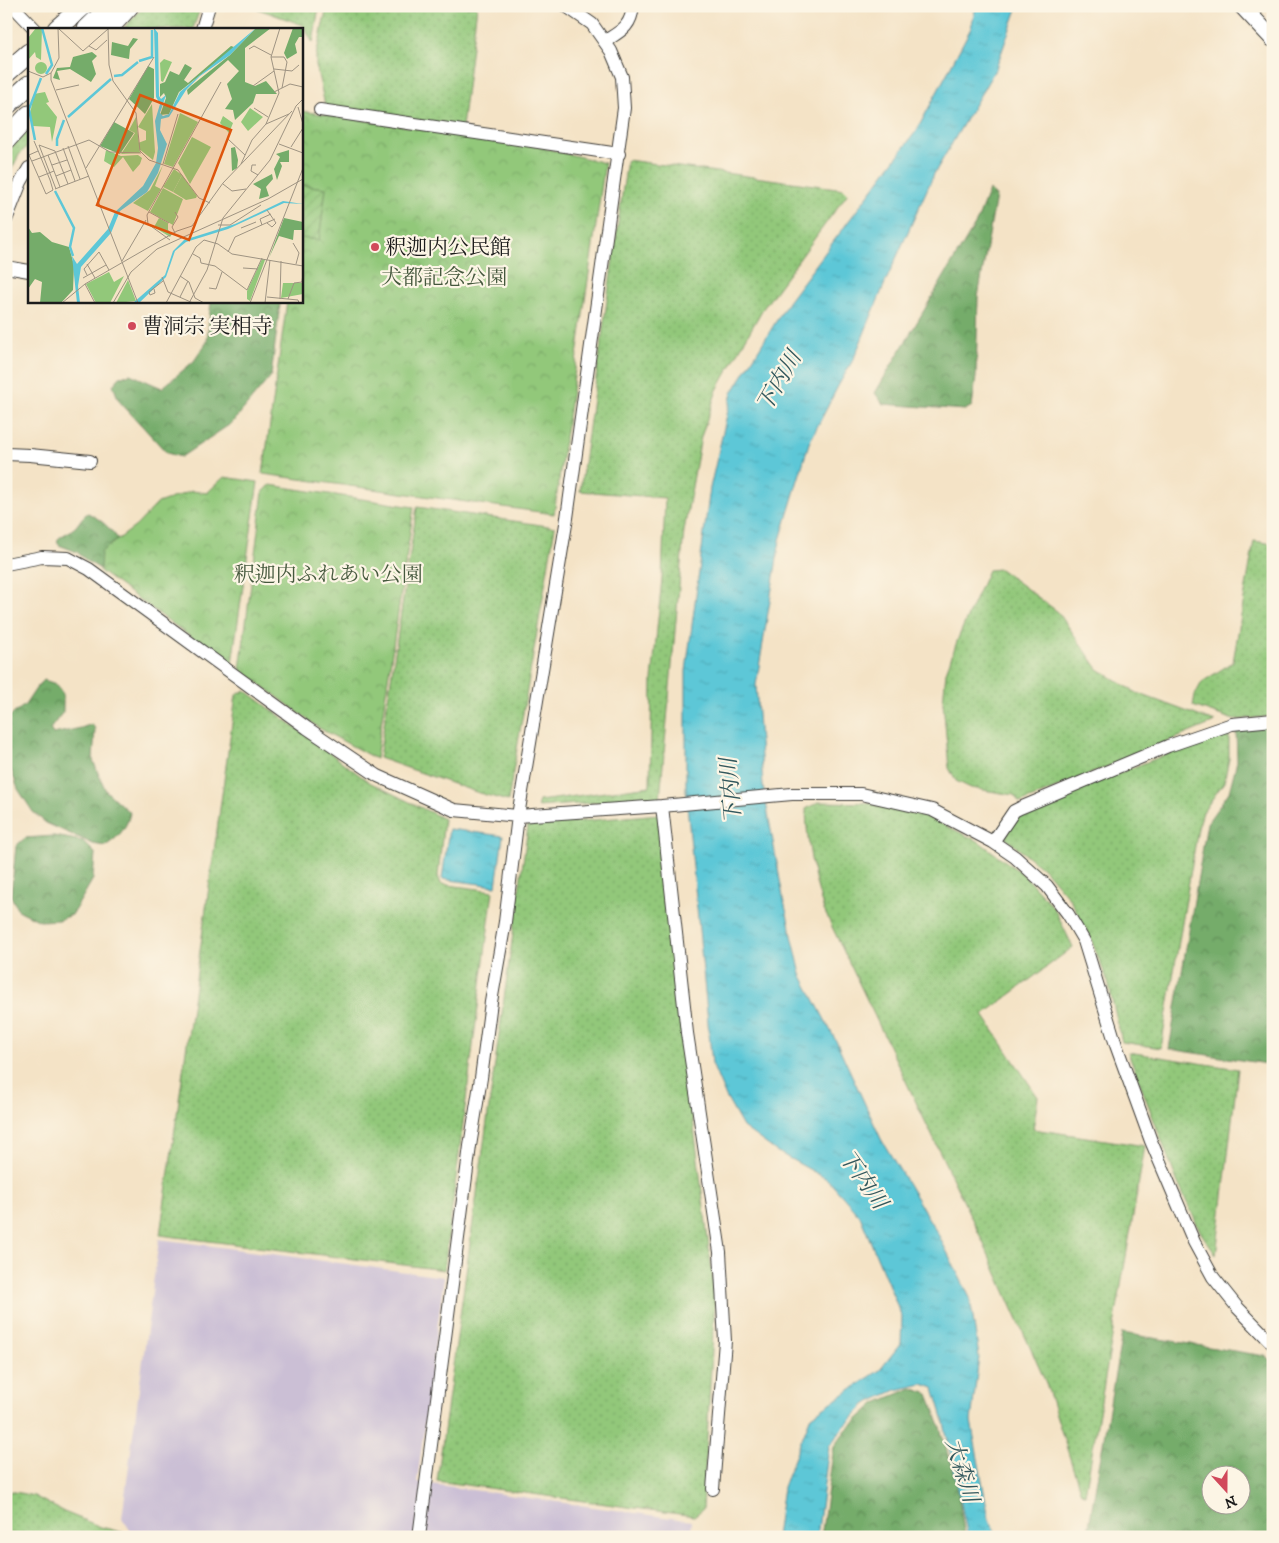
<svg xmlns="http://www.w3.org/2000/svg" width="1279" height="1543" font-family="'IM FELL DW Pica','Noto Serif JP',serif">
<defs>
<pattern id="grass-dots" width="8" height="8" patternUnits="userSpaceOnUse" patternTransform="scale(1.25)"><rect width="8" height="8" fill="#92c87a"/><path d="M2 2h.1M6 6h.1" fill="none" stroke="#7dab69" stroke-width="1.8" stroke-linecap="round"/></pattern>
<pattern id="forest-crowns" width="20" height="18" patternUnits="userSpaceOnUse" patternTransform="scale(1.25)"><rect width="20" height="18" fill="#75ac6a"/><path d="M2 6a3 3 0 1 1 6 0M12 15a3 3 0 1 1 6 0" fill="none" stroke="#5f8b56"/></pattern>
<pattern id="park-crowns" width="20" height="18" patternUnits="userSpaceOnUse" patternTransform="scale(1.25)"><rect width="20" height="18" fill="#92c87a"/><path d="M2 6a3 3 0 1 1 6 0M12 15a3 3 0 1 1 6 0" fill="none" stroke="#7dab69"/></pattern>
<pattern id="garden-furrows" width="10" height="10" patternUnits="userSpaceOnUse" patternTransform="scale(1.25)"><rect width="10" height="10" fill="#92c87a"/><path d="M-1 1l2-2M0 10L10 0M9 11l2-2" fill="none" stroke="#7dab69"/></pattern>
<pattern id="water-ripples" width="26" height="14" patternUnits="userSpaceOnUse" patternTransform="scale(1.25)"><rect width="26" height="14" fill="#5dc7d7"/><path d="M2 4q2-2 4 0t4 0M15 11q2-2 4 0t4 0" fill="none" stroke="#50aab8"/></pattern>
</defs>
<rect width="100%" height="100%" fill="#fcf5e5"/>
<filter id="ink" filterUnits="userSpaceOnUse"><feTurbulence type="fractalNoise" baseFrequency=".02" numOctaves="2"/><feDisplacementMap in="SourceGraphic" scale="10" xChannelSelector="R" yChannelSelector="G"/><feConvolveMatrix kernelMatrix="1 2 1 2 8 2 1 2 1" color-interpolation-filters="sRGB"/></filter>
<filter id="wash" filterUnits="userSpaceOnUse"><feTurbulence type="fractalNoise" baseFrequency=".0096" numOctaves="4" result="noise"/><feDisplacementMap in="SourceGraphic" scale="20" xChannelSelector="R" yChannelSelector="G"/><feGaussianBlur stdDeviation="1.12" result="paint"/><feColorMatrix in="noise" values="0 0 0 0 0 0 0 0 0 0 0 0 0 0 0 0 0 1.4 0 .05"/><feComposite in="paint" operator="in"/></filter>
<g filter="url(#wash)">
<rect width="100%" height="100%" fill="#f4e3c6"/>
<path fill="#cbbfd5" d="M159,1239l285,38 -27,205 275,39 -2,16h-553l-5,-4 -10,-15z"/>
<path fill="url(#grass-dots)" stroke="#57724b" d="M144,6h57l-8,23h-70z
M250,6h69l-6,37 -10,-18z
M327,6h150l-15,121 -136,-18 -10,-43v-10z
M29,129v15l-10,11 -13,25v-27z
M627,160l217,29 4,4 -86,117 -45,80 -16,47 -17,94 -24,267 -123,9 2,-6 111,-15 2,-106 10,-102 3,-80 -85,-7z
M417,507l138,20 -47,274 -29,-8 -100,-35z
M1254,541l19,3v172l-39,4 -41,-14 2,-11 7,-13 31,-20z
M1000,569l58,43 40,57 39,24 78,29 -195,81 -6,-8 -43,-7 -15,-7 -7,-13 -6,-66 3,-30 13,-36 29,-66z
M245,690l124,92 75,37 -6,57 3,8 52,7 -49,379 -284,-35 76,-540z
M1229,730v29l-5,23 -21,30 -5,16 -37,220 -39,-6 -14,-60 -18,-45 -20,-38 -25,-29 -40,-32 8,-17 7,-7 114,-47z
M819,802l50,1 56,13 53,25 46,34 30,33 19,39 -90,68 55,82 -5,32 112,17 -60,348 -4,-1 -35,-110 -64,-143 -158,-330c-11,-34 -17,-66 -18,-101z
M659,814l26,241 30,241 -12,213 -9,7 -257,-35 91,-655z
M1128,1052l110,17 -22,186 -15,-22 -24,-52z
M10,1491l24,5 30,16 37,15 24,6 4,4h-123v-42z"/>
<path fill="url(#forest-crowns)" stroke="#486443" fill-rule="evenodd" d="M989,190l7,6 -18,101 -2,80 -4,29 -7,4 -82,-6 -8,-11 102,-172z
M211,301h68l1,3 -9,72 -39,47 -51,34 -14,-4 -48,-52 -6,-16 7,-8 10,-3 32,14 32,-27 13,-19z
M88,513c19,9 28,23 40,39l-19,22 -22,-13 -10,-9 -18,-7 -2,-5c4,-5 12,-7 17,-12 6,-5 7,-11 14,-15z
M44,680l12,4 7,10v18l-13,17 3,5 28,-6 11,-4 3,5 -2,31 5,13 8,18 24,22c-3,15 -12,25 -25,33l-12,-2 -47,-21 -13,-11 -15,-23 -12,-33v-37l19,-14 12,-18z
M1273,724v341l-104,-16 38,-226 22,-31 8,-31 -1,-33z
M54,836l29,5 12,12 -2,26 -21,36 -13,5 -19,1 -22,-11 -7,-14 5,-50 9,-8z
M1122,1333l143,23 8,6v175h-186zM1212,1476h30v30h-30z
M912,1388l16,6 9,23 20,69 8,51h-144l13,-91 12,-16 30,-27z"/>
<path fill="url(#park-crowns)" stroke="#57724b" d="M301,111l231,34 73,18 -51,351 -291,-40 24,-173h14z
M224,477l34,5 -26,181 -8,-2 -124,-90 1,-19 35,-26 22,-23 34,-12 15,2z
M270,485l144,22 -38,252 -57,-31 -79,-59 23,-177z"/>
<path fill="url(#garden-furrows)" stroke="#57724b" d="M301,185l25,3 -7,52 -18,-2z"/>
<path fill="url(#water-ripples)" stroke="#3c727a" d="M976,6h42l-22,62 -62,106 -49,109 -31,75 -17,30 -28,55 -29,97 -24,145 7,101 20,111 18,77 36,69 44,96 58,97 31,62 9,59 -8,64 18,98 8,18h-29l-25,-119 -9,-30 -11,-4 -27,6 -30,14 -24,25 -13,17 -12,91h-41l7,-50 28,-71 69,-46 21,-27 1,-26 -42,-101 -33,-37 -51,-28 -33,-24 -17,-30 -14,-33 -26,-270v-123l24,-183 22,-95 56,-91 129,-172 54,-102z
M449,829l54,7 -7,50 -54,-7z"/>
</g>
<g filter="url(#ink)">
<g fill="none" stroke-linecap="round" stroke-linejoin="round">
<g stroke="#3c3a36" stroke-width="14">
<path id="minor" d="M13,6l22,23
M202,29l7,-23
M605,41c16,-10 26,-14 28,-35
M320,110l299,44
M6,220l15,-38 8,-14
M6,267l23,4
M6,454l24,1 60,6
M6,564l36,-7 26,1 21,11 218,159 71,48 76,34 64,6 144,-10 130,-12h69l71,16 61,32 22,15 32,29 21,28 16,27 32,104 35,96 43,101 19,35 24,30 36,37
M662,806l25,227 33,219 5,89 -12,148
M993,842l21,-31 6,-3 148,-62 64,-22 41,-4
M419,1537l51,-391 11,-68 10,-76 14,-80 13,-106 49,-298 57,-410 -2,-31 -11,-26 -19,-27 -26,-18"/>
</g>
<g stroke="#3c3a36" stroke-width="18">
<path id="major" d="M1242,6l31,33"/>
</g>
<g stroke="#3c3a36" stroke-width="21">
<path id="highway" d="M57,29l26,-23
M87,29l24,-23
M108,29l21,-23
M6,73l23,-20
M6,106l23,-21
M6,140l23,-25"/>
</g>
<use href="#minor" stroke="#fff" stroke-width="12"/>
<use href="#major" stroke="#fff" stroke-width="16"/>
<use href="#highway" stroke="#fff" stroke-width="19"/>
</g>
</g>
<g fill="#d1495b" stroke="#fcf5e5" stroke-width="2">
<circle cx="375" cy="247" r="5"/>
<circle cx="132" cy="326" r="5"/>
</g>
<g text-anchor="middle" stroke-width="4.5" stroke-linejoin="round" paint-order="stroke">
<g font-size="21" fill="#1c1c1c" stroke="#fcf5e5" text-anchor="start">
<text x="385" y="254">釈迦内公民館</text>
<text x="142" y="333">曹洞宗 実相寺</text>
</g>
<g font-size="21" fill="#45583d" stroke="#fcf5e5">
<text x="444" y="284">犬都記念公園</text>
<text x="328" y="581">釈迦内ふれあい公園</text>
</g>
<g font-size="22" font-style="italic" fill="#33585d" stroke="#fcf5e5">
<text transform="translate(778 381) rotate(-60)" y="8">下内川</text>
<text transform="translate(730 791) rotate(-95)" y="8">下内川</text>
<text transform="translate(864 1179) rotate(55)" y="8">下内川</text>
<text transform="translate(963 1470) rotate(73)" y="8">大森川</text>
</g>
</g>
<g transform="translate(28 28)">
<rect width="275" height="275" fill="#f4e3c6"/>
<path d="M8,0h6l-1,32 -5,-3 -1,-5 -7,8v-22zM136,31l8,3 -9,20 -2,-1 -1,-18zM7 40a6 6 0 1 1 12 0a6 6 0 1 1-12 0ZM17,64l4,10 -3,1 11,14 -5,25 -2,-15 -17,-1 -3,-12 4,-20zM124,76l3,48 -2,8 -14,-11 -1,-6 8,-3v-9l-8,-4zM152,85l18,9 -25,45 -9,-3zM195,88l10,7 -4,10 -9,-10zM108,89l4,36 -19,1 14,-21 -6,-3zM164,109l19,10 -21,37 -12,-21zM78,122l15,6 17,-1 4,3 -2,6 -7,8 -10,-15 -9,10 -10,-6zM135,137l-8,21 6,3 -13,22 -15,-8 17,-13zM146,141l8,6 -9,17 -10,-5zM131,190l9,5v7l4,4 -2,3 -16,-10zM234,231l3,1 -15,41 -3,-2v-8zM255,255h20v11l-22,4z" fill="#92c87a"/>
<path d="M228,0h15l-26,20v34l10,4 11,-5 11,13h-21l-3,9 -18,17 -2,-10 -8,-1 7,-10 -5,-15 12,-13 -11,-11 -40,35 -1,-5 4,-4 39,-31zM265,0h10v9h-4l-4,7 2,9 -10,6 -3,-6zM105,10l5,1 -8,10 -1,10 -18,-4 1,-13 16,4zM203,18l3,1 -3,4 -52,41 -10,22 -9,1 6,-17 -2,-5 -4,4v-13l5,-2 5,-11 9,4 6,-11 7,4 -8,12 4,3zM64,24l5,4 -5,5 4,13 -5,8 -21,-13 -13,2 3,9 -7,-2 4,-10 13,-1 3,-10zM120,38l6,3v29l-9,16 -16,-15zM86,94l20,11 -14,21 -20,-8zM207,119l3,13 -1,8 -5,3 -1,-23zM261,122v12h-9l2,4 -5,14 -3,-11 6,-12 -4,-3zM244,146l1,5 -7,8 3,9 -10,3 2,-10 -8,-5zM256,190l19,4v8h-9l-1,10 -14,-4 -10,22zM0,199l4,6 8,-1 12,10 17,5 5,18 -1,25 -12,13h-21l2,-21 -7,-3 -7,10z" fill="#75ac6a"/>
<path d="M222,80l13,9 -15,14 -7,-9zM154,147l15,21 -1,2 -10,2 -13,-8zM135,160l20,11 -10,26 -23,-13zM81,244l5,10 10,-6 -14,27h-14l-10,-19zM100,252l8,21 -20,2z" fill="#92c87a"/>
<path d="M126,0l4,5 1,63 2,3 5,-4 -6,18 3,3 6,-2 11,-22 76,-64 -26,27 -30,21 -14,14 -17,27 -8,2 -1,11 7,14 -9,29 -11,19 -27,19 -9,22 -30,34 -3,19 2,17h-3l-5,-47 5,8 31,-35 7,-17 28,-26 13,-23 2,-15 -3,-27 5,-17 -4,-7zM255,173l20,3 -19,-1 -56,26 -42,13 -11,9 -9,26 -27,26h-6l32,-28 8,-24 11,-11 51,-16z" fill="#5dc7d7"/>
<path fill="none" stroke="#5dc7d7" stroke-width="2.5" d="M14,0l10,37 -6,9M111,33l13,-4v-27M86,48l8,-1 16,-13M40,89l43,-38M7,112l-6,-31 12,-31M29,118v-7l7,-19M27,163l19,37 -4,19 3,9"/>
<path fill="none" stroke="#9e9382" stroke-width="1" d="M30,0l1,30 -8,15v7l87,223M80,0l1,37 4,16 23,32 4,38 9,9 29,10 21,28 11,5M31,1l24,22 25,-22M61,18l7,4 11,-10M221,21l5,-3 17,9M243,29h13l3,5 -5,26M246,41l18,2 7,-6M0,43l15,6 8,-4M225,58l21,-15M28,62l23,-5M246,64l16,-8 13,3M270,79l5,17M226,80l14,9M238,96l23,-10M200,111l17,16M6,113l3,7 13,32 3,10 -7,4 -17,-39 9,-4M251,116l24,9M11,117l16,6 13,33M11,117l17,44M40,118l12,33M263,119l12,-19M35,120l12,33M20,127l12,32M4,133l57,-21 21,12 31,1M135,136l15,-50M213,136l11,-24 14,-16 13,-31 -8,-36 9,-29M24,137l15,-5M228,137h-4l-1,6 7,4M58,140l68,-111M28,148l15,-6M11,149l15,-6M195,156l9,7 14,-2M27,161l34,-13M121,184l20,11M239,195l5,4 4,-4 -9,-13M190,197h12l31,-20M234,197l-2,-6 11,-5M213,200l15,-6M147,205l-3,-6 6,-10 -3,-5M142,212l-22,-16 -1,-9 74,-133M176,212l14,4 14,10 71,12M265,215l6,10 -3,11M200,224l7,-15 40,-18M165,226l7,4 1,5 14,3 32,24 15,-32M94,233l24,-41M59,236l8,14M215,240l15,1M59,247l-3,-6 15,-17 10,18M152,248l9,6 6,16 9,5M134,249l6,15 25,11M55,250l23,-13M57,256l10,19M181,260l7,1 6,-17M126,261l1,4 -5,2 -1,-3 14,-11M152,269l8,-16M239,269l31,3 1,3M252,271l1,-38M260,271l6,-16 8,-1 1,-9M34,275l23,-19 92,-53 15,-5 31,-43 69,-72M85,275l18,-31 26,-23 111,-50 35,-20M138,275l30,-56 8,-7M161,275l18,-33 16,-52 47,-58 26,-54 7,-7M222,275l53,-135M237,275l5,-43"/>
<path fill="#de560d" fill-opacity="0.15" stroke="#de560d" stroke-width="2.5" d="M112,67l91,35 -42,110 -92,-35z"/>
<rect width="275" height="275" fill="none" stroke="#1c1c1c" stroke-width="2.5"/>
</g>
<rect width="1279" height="1543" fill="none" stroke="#fcf5e5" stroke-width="25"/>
<g transform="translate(1226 1490) rotate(159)"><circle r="24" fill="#fcf5e5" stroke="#a29e95"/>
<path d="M0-4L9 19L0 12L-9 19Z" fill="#d1495b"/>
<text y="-8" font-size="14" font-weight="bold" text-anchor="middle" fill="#1c1c1c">N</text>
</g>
</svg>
